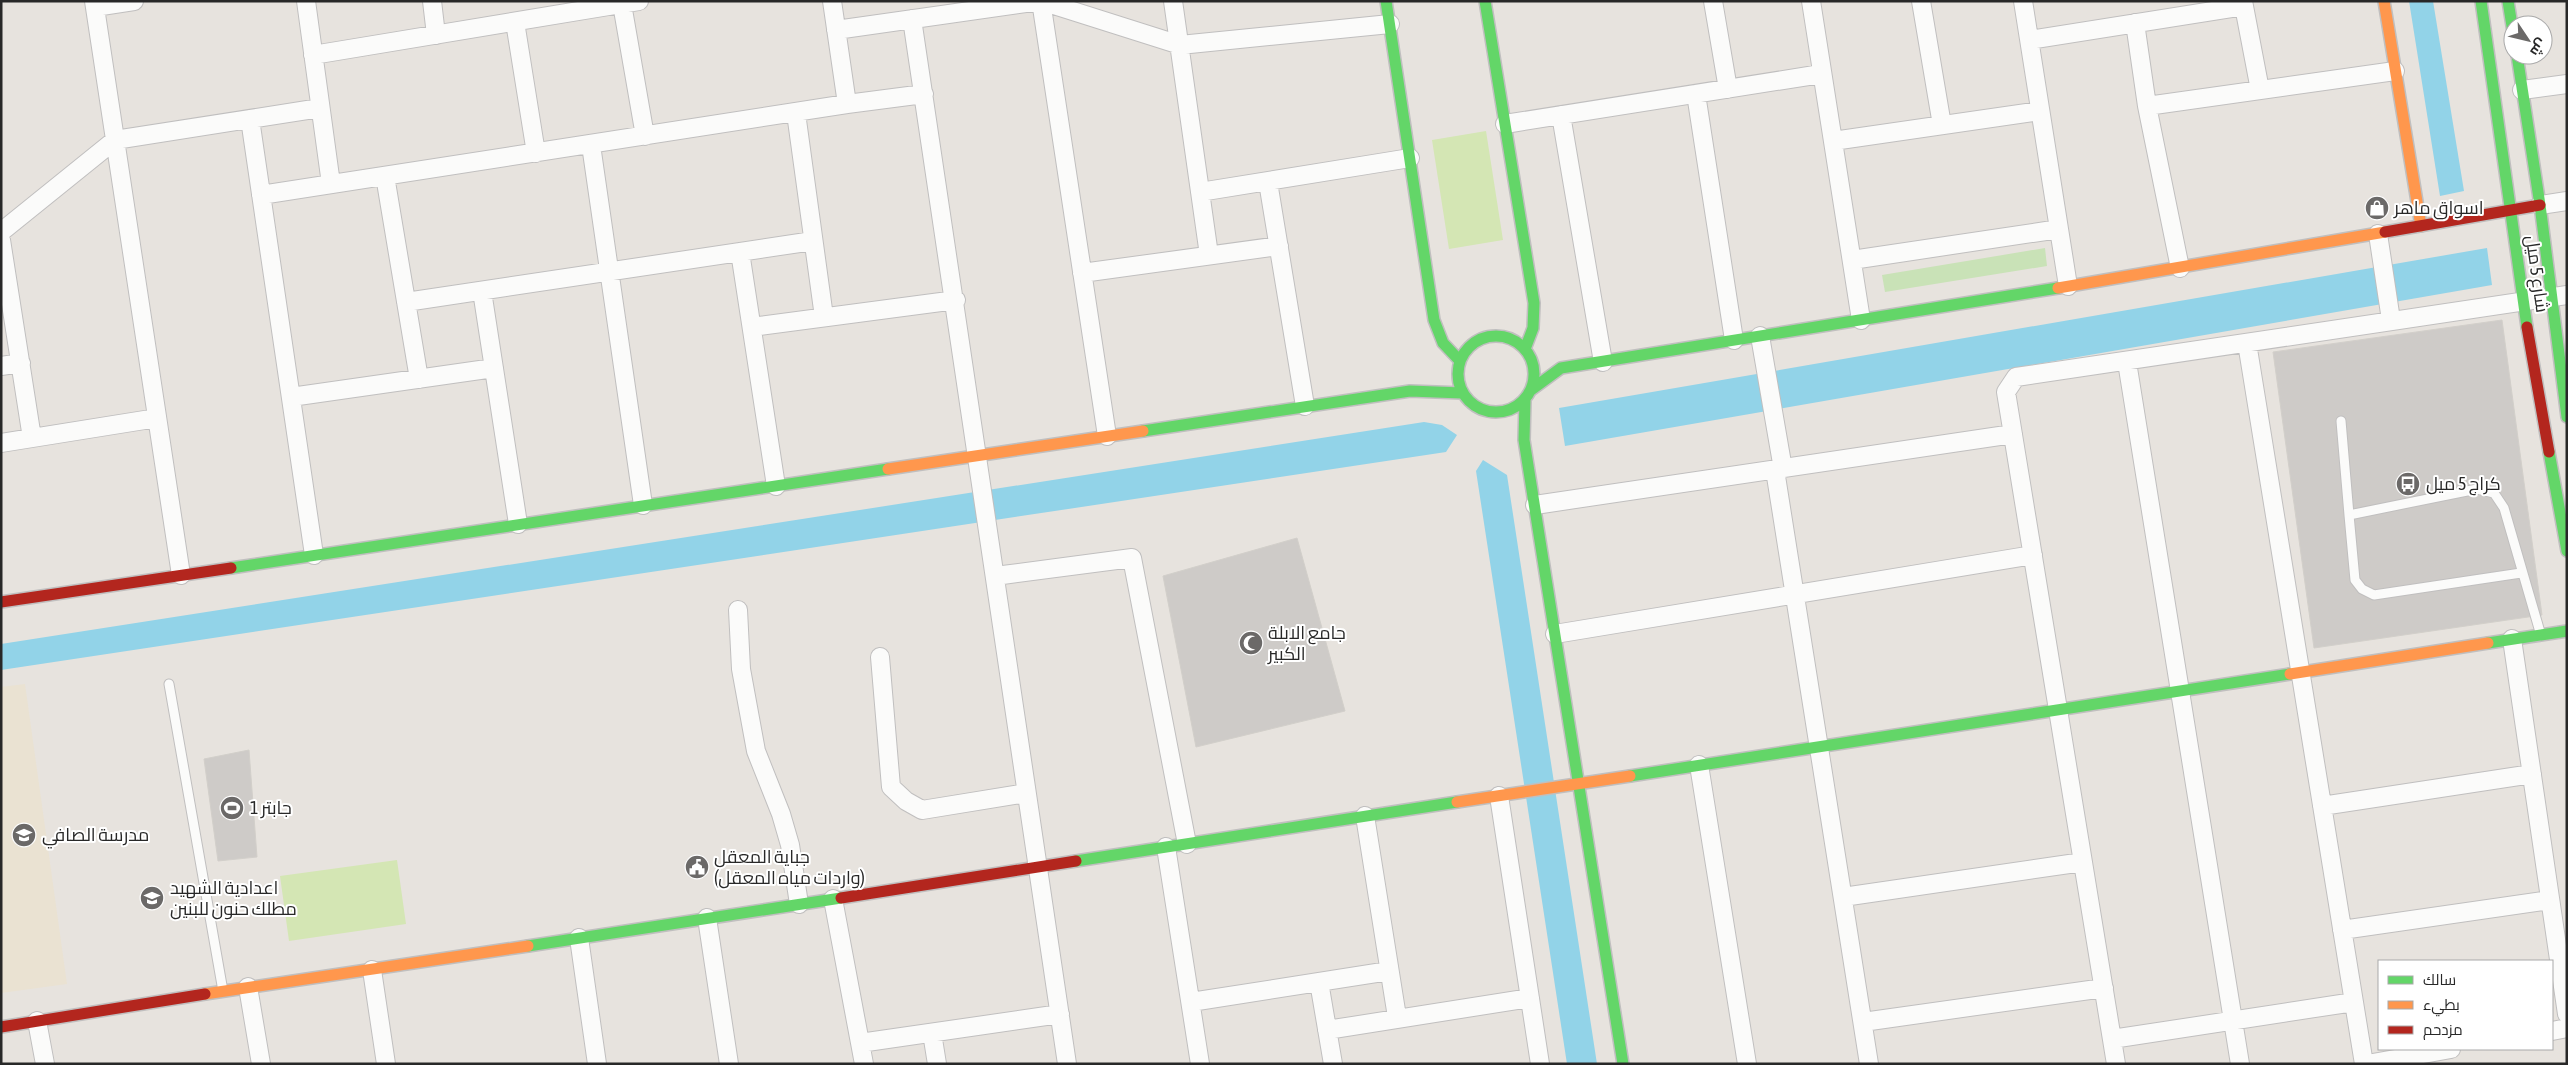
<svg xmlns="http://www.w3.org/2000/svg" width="2568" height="1065" font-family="'Asap Condensed',Cairo,sans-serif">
<rect width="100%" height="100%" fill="#e7e3de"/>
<path fill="#eae2d2" d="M25,684l42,300 -66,9v-306z"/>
<path fill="#c9e2b7" d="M2045,248l2,18 -162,26 -3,-17z"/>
<path fill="#d4e6b4" d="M1486,131l17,109 -54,9 -17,-109z
M397,860l9,64 -117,17 -9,-65z"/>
<path fill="#92d3e8" d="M2409,1h24l31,190 -24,5z
M2487,248l5,37 -927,161 -6,-38z
M1424,422l18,3 15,10 -11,17 -1445,218v-26z
M1483,460l24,15 90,589h-30l-91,-593z"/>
<path fill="#cecbc8" stroke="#d2cfca" d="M2502,320l40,295 -228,33 -41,-296z
M1297,538l48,173 -149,36 -33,-171z
M249,750l8,107 -39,4 -14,-102z"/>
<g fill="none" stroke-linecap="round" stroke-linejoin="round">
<g stroke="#c0bfbf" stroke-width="11">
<path id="lane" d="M2341,421l8,94 128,-26 17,4 10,15 36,124
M2349,515l6,65 7,9 12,6 147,-22
M169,684l54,307"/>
</g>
<g stroke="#c0bfbf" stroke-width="20">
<path id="street" d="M94,1l87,574
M306,1l25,183
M432,1l4,34
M832,1l15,103
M1041,1l66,435
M1041,1l139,44 210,-21
M1173,1l36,254
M1713,1l15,88
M1811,1l50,319
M1921,1l21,124
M2023,1l45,285
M2243,1l17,89
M622,4l23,132
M95,7l39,-6
M912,19c54,348 101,697 155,1045
M515,22l21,131
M2135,23l12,83 33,162
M836,30l204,-29
M2030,40l214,-34
M313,55l326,-54
M2522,90l45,-6
M1696,94l38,246
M2147,106l248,-35
M796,113l28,204
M1561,115l42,247
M250,119l64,436
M1505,124l316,-50
M1833,141l207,-30
M591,145l52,360
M385,176l34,203
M1268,182l37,224
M1200,192l210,-34
M261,195l586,-91 77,-10
M2540,205l27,-4
M1,232l114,-92 205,-32
M2378,234l13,86
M1,240l31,198
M740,252l36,234
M1852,260l207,-31
M1082,273l197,-27
M482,291l36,233
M406,302l407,-61
M752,327l204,-27
M1760,336l23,133
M2247,343l117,721
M2127,362l113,702
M1,366l20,-3
M291,397l203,-29
M1,443l156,-25
M1775,470l94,594
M1535,505l478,-71
M995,576l137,-18 55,286
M738,610l3,59 15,82 25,63 9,31 9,59
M1555,634l478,-79
M2512,639l55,375
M880,657l11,130 15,14 16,9 104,-17
M1699,765l48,299
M1499,796l41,268
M2322,806l210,-32
M1365,816l32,201
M1166,847l34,217
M1843,897l240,-35
M833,899l31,165
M707,918l22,146
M2342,930l208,-30
M579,938l18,126
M372,970l14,94
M1319,982l14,82
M248,987l13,77
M1191,1002l198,-31
M37,1021l8,43
M1863,1022l241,-34
M1327,1030l203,-32
M2552,1031l15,-3
M932,1033l5,31
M2112,1039l242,-37
M860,1043l200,-29
M2116,1064l-110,-672 10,-15 551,-82
M2367,1064l84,-15"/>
</g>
<g stroke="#c0bfbf" stroke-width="14">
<path id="fast" d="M1386,1l48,319 9,23 17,18
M1485,1l49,302 -1,25 -8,21
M2481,1l46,326
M2508,1l5,31
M2517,55l23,150 27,212
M1458 374a38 38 0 1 1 76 0a38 38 0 1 1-76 0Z
M1531,390l30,-22 497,-80
M1525,400l-1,40 99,624
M1143,431l267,-40 52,2
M2549,452l18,99
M231,568l657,-99
M2488,643l79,-12
M1630,776l660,-102
M1076,861l381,-59
M528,946l313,-48"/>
</g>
<g stroke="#c0bfbf" stroke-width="14">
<path id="slow" d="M2384,1l37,225
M2058,288l327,-56
M888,469l255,-38
M2290,674l198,-31
M1457,802l173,-26
M205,994l323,-48"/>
</g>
<g stroke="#c0bfbf" stroke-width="14">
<path id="jam" d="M2385,232l155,-27
M2527,327l22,125
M1,602l230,-34
M841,898l235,-37
M1,1027l204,-33"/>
</g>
<use href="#lane" stroke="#fbfbfa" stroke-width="9"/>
<use href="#street" stroke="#fbfbfa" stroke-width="18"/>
<use href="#fast" stroke="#63d668" stroke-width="11"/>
<use href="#slow" stroke="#ff974d" stroke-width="11"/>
<use href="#jam" stroke="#b3261e" stroke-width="11"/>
</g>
<defs>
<g id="shop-disc" transform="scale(1.25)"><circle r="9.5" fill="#6b6968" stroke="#fff"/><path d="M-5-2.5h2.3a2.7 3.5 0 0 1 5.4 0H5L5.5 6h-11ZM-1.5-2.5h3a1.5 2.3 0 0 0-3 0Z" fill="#fff"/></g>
<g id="bus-disc" transform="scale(1.25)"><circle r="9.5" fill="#6b6968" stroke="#fff"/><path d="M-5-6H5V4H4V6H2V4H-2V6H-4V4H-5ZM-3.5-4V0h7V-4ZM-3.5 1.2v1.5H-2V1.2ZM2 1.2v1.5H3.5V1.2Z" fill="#fff"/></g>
<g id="mosque-disc" transform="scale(1.25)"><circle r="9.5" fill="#6b6968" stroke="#fff"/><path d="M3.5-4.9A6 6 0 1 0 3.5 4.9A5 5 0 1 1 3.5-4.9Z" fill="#fff"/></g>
<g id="stadium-disc" transform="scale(1.25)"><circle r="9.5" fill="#6b6968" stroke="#fff"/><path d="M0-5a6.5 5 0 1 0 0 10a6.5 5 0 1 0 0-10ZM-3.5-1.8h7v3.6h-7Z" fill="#fff"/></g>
<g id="school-disc" transform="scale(1.25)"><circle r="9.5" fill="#6b6968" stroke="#fff"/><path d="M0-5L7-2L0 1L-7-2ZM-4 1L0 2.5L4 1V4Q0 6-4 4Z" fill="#fff"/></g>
<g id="civic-disc" transform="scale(1.25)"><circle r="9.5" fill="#6b6968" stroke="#fff"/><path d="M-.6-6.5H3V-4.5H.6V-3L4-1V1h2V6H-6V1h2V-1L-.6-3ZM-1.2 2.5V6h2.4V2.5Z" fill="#fff"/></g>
</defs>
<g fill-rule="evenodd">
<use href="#shop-disc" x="2377" y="208"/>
<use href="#bus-disc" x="2408" y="484"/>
<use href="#mosque-disc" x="1251" y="643"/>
<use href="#stadium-disc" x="232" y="808"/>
<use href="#school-disc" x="24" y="835"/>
<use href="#civic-disc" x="697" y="867"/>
<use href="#school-disc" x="152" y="898"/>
</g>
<g text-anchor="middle" stroke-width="4" stroke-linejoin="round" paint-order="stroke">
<g font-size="18" fill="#282828" stroke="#fff" text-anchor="start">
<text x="2394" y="214">اسواق ماهر</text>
<text x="2426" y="490">كراج 5 ميل</text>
<text x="1268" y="639">جامع الابلة<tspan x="1268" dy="21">الكبير</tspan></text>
<text x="250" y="814">جابتر 1</text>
<text x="42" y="841">مدرسة الصافي</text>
<text x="714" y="863">جباية المعقل<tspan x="714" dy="21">(واردات مياه المعقل)</tspan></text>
<text x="170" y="894">اعدادية الشهيد<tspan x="170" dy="21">مطلك حنون للبنين</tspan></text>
</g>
<g font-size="18" fill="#282828" stroke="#fff">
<text transform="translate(2537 274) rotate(82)" y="6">شارع 5 ميل</text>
</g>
</g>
<rect width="2568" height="1065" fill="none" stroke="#282828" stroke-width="5"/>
<rect x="2378" y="960" width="175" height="90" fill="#ffffff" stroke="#a9a9a9"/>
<rect x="2388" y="976" width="25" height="8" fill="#63d668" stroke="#a9a9a9"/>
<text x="2423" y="985" font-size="15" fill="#282828">سالك</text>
<rect x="2388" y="1001" width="25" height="8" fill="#ff974d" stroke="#a9a9a9"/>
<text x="2423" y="1010" font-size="15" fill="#282828">بطيء</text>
<rect x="2388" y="1026" width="25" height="8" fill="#b3261e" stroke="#a9a9a9"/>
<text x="2423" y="1035" font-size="15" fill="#282828">مزدحم</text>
<g transform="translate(2528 40) rotate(125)"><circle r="24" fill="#ffffff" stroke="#a9a9a9"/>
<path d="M0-4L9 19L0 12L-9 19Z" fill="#6b6968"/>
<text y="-8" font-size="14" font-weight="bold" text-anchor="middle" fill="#282828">ش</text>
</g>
</svg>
